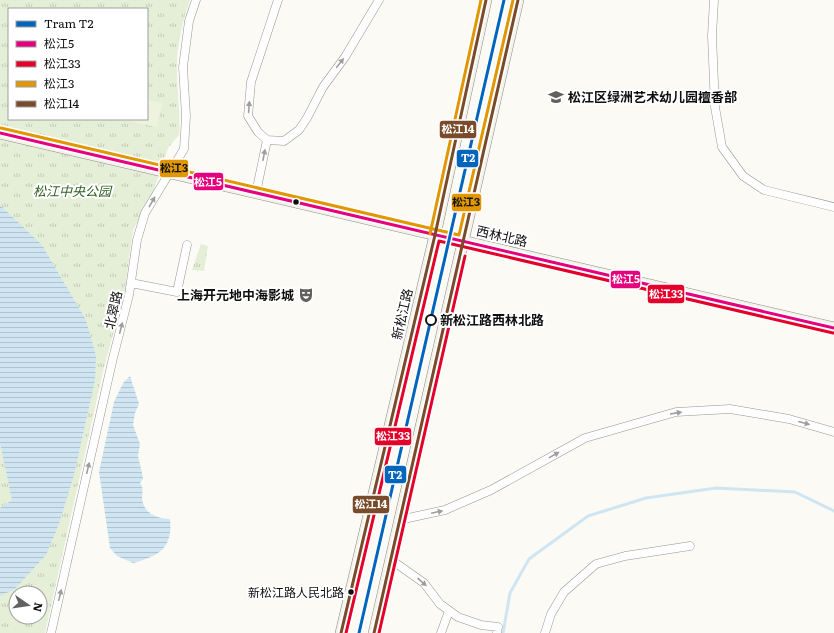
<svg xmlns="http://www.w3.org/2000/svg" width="834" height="633" font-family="Literata,'Noto Sans SC',serif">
<defs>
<pattern id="grass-tufts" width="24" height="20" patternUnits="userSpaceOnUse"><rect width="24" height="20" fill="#e5eed7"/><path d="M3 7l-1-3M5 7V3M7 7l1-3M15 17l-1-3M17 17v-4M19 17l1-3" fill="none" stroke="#c3cbb7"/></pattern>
<pattern id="water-rules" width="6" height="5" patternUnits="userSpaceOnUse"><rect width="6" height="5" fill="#cfe6f2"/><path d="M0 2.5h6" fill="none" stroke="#b1c4ce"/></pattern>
</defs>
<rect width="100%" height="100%" fill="#fbfaf5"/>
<path fill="url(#grass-tufts)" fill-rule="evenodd" d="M0,0h190c-7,19 -12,41 -13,61 -1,25 4,50 2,74l-11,13 -16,47 -19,35 -9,65 -20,72 -59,266h-45zM9,9h138v110h-138zM16,593h24v24h-24z
M201,244l7,2 -4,25 -12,-1z"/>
<path fill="#eef3e0" d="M147,100l15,3 -5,24 -37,-8h27z"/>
<path fill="url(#water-rules)" d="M0,205l42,40 44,75 10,36 -1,24 -21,95 -15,49 -13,31 -31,34 -15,7v-88l12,-8 -12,-57z
M130,376l9,28 -4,9 -2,12 7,19 -2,12 4,17 1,6 -3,4c4,5 2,10 2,16 2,14 15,20 28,20 3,30 -12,37 -37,44l-16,-7 -7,-8 -11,-76 15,-70 9,-19z"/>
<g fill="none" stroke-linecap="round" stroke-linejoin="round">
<path stroke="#cfe6f2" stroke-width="3" d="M503,633l7,-40 19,-34 59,-43 58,-18 70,-10 79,4 39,19"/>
<g stroke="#959593" stroke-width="9">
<path id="street" d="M714,0l-2,36 3,71 7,40 21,29 21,14 70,17
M267,140l-9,-8 -10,-16 3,-34 27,-82
M256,193l11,-53 17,1 15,-11 8,-12 16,-31 22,-30 34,-57
M131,283l46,9 10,-47
M399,520l46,-10 46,-20 94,-52 91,-26 54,-3 59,10 45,13
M390,559l34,24 16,21 18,13 23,8 17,2 -1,6
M51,633l61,-271 17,-67 8,-55 8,-27 39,-64 2,-33 -3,-49 6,-46 7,-21
M441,633l8,-22
M545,633l6,-19 13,-22 32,-28 29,-8 65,-10"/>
</g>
<g stroke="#8c8b89" stroke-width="12">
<path id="secondary" d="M0,133l834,195
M341,633l94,-398 51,-235
M374,633l144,-633"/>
</g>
<use href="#street" stroke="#fefefe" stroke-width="8"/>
<use href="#secondary" stroke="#f4f3eb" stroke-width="11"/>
<g stroke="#fff" stroke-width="6">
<path id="bus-1" d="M0,133l834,195"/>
</g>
<g stroke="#fff" stroke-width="6">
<path id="bus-2" d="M346,633l93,-392 394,92
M379,633l86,-377"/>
</g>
<g stroke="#fff" stroke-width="6">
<path id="bus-3" d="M1,128l458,107 54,-235
M430,234l51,-234"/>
</g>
<g stroke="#fff" stroke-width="6">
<path id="bus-4" d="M341,633l94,-398 51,-235
M374,633l144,-633"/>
</g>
<use href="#bus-1" stroke="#e5007d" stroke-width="3"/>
<use href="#bus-2" stroke="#e4002b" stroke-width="3"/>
<use href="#bus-3" stroke="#e09702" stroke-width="3"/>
<use href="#bus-4" stroke="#7a4b2a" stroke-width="3"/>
<g stroke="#fff" stroke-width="6">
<path id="tram-1" d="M359,633l145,-633"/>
</g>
<use href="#tram-1" stroke="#0065bd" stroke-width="3"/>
</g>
<defs><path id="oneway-solid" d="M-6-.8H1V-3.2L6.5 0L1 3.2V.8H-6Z"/></defs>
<g fill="#9e9e9e">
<use href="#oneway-solid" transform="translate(340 63) rotate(-52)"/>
<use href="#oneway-solid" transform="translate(249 107) rotate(-86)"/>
<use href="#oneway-solid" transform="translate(264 155) rotate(-79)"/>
<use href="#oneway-solid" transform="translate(152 202) rotate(-60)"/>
<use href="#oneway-solid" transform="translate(121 328) rotate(-76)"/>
<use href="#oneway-solid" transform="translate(676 413) rotate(-9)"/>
<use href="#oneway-solid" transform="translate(804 423) rotate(15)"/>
<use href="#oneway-solid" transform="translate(554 455) rotate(-29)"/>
<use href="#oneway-solid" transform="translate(88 468) rotate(-77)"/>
<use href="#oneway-solid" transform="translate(437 512) rotate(-12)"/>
<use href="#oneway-solid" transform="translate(422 582) rotate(41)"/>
<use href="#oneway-solid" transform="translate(60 595) rotate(-77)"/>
</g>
<defs>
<g id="school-bare" transform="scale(1.2)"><path d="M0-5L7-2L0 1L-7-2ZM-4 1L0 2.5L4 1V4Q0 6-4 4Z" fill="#626160" stroke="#fff" stroke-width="2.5" paint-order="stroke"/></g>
<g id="theatre-bare" transform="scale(1.2)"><path d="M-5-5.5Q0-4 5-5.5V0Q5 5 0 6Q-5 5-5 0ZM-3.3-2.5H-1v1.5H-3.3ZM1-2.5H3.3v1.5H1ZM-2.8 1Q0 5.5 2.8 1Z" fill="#626160" stroke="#fff" stroke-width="2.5" paint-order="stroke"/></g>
</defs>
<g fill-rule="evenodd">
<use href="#school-bare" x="556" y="97"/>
<use href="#theatre-bare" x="306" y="295"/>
</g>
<g fill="#0f0f0f" stroke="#fff" stroke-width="1.5">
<circle cx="296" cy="202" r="3.5"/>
<circle cx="351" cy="592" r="3.5"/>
</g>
<circle fill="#fff" stroke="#0f0f0f" stroke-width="2" cx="431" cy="320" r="5"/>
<g text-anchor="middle" stroke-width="4" stroke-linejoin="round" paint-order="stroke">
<g font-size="12" fill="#0f0f0f" stroke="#fff" text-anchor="end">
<text x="344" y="597">新松江路人民北路</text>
</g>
<g font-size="13" font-weight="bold" fill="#0f0f0f" stroke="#fff" text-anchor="start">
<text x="568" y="102">松江区绿洲艺术幼儿园檀香部</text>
<text x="294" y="300" text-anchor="end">上海开元地中海影城</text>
</g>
<g font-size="13" font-style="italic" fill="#336025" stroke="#fff">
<text x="72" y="196">松江中央公园</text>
</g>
<g font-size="13" fill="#0f0f0f" stroke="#fff">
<text transform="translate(502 236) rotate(13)" y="5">西林北路</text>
<text transform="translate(113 310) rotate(-77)" y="5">北翠路</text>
<text transform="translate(402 314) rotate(-77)" y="5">新松江路</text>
</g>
<g font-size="13" font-weight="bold" fill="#0f0f0f" stroke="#fff" text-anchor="start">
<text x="440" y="325">新松江路西林北路</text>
</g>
</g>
<g stroke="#fff" stroke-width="1.5">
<rect x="439" y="120" width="38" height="19" rx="4" fill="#7a4b2a"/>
<rect x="456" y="149" width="23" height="19" rx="4" fill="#0065bd"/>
<rect x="159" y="159" width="30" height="19" rx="4" fill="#e09702"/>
<rect x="193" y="172" width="31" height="19" rx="4" fill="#e5007d"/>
<rect x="451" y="193" width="31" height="19" rx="4" fill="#e09702"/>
<rect x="610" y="270" width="31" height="19" rx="4" fill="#e5007d"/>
<rect x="647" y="284" width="38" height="20" rx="4" fill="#e4002b"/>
<rect x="374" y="427" width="38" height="19" rx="4" fill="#e4002b"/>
<rect x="384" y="465" width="23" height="19" rx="4" fill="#0065bd"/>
<rect x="352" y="495" width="38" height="19" rx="4" fill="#7a4b2a"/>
</g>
<g font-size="11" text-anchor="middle" font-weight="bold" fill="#fff">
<text x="458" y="133">松江14</text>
<text x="468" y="162">T2</text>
<text x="208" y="186">松江5</text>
<text x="626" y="283">松江5</text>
<text x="666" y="298">松江33</text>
<text x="393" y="440">松江33</text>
<text x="395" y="479">T2</text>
<text x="371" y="508">松江14</text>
</g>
<g font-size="11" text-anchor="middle" font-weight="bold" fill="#111">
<text x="174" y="172">松江3</text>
<text x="466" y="206">松江3</text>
</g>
<rect x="8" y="8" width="140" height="112" fill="#ffffff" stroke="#9f9f9f"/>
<rect x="16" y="21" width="20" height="6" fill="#0065bd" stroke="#9f9f9f"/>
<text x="44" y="28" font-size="12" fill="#0f0f0f">Tram T2</text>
<rect x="16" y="41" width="20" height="6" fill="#e5007d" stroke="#9f9f9f"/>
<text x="44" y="48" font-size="12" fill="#0f0f0f">松江5</text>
<rect x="16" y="61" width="20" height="6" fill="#e4002b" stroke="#9f9f9f"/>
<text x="44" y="68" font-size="12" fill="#0f0f0f">松江33</text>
<rect x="16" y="81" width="20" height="6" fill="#e09702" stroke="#9f9f9f"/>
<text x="44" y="88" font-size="12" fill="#0f0f0f">松江3</text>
<rect x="16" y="101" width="20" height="6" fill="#7a4b2a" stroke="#9f9f9f"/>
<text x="44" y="108" font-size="12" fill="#0f0f0f">松江14</text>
<g transform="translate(28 605) rotate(103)"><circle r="19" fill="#ffffff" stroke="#9f9f9f"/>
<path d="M0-3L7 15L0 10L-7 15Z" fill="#626160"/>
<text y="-6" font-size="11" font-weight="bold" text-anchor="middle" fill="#0f0f0f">N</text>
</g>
</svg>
